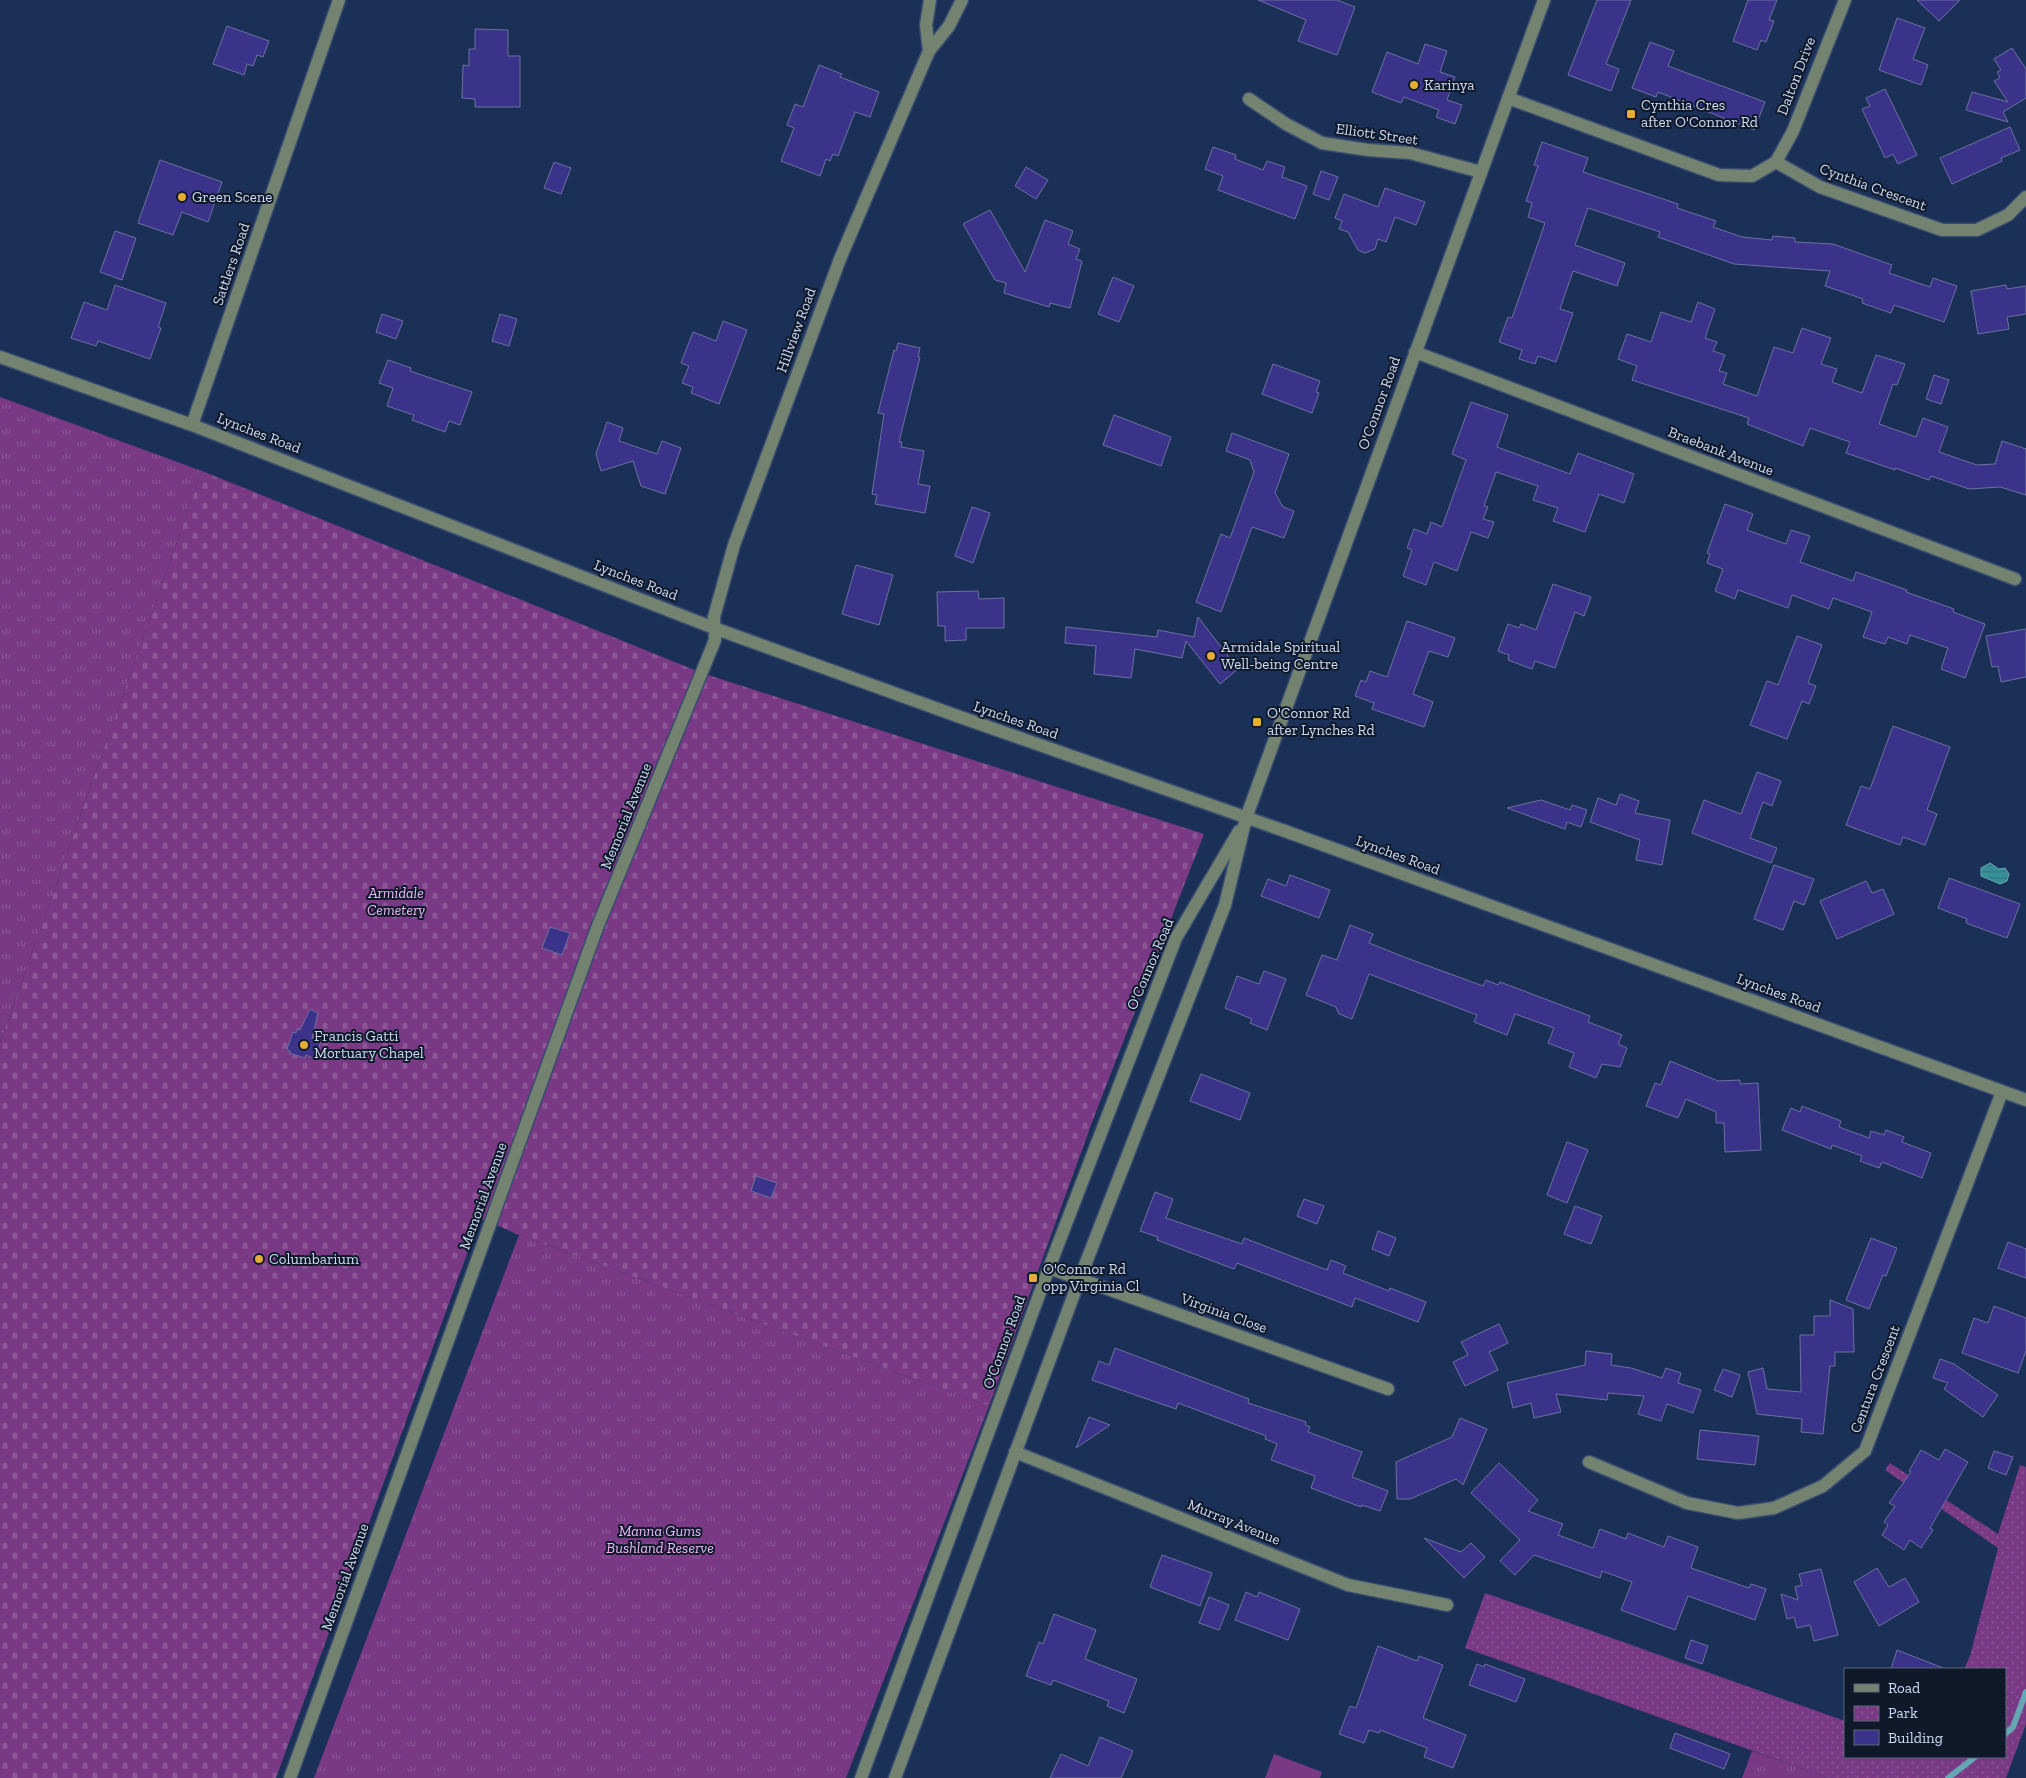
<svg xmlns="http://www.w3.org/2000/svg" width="2026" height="1778" font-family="'Zilla Slab',serif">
<defs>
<pattern id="grass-tufts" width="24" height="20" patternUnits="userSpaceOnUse" patternTransform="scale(1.25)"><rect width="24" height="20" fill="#7a3984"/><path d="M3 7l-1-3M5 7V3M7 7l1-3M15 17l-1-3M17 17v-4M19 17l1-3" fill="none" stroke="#8c5596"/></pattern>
<pattern id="cemetery-stones" width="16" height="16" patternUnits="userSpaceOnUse" patternTransform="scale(1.25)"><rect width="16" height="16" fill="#7a3984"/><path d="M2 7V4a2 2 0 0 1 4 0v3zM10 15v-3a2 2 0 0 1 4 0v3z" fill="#8c5596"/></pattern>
<pattern id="park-dots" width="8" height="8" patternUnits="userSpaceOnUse" patternTransform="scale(1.25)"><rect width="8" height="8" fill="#7a3984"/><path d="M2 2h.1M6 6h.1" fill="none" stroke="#8c5596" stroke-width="1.8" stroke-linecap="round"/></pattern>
<pattern id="water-rules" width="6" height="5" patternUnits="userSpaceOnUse" patternTransform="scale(1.25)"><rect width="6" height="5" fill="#369097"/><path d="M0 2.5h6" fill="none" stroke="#39757c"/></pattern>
</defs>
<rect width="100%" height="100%" fill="#1b3057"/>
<path fill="url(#grass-tufts)" d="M0,397l202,74 -202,572z
M519,1235l470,171 -143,372h-532z
M1752,1751l77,27h-87z"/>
<path fill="url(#cemetery-stones)" d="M202,471l500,202 502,161 -110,283 -105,289 -470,-171 -39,-17 -204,560h-276v-735z"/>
<path fill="url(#park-dots)" d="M1890,1463l108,71 22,-69 6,2v257l-20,54h-177l-364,-130 20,-55 360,128v36h160v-88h-41l6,-13 28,-108 -113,-78z"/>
<path fill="#7a3984" d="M1274,1754l48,18 -2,6h-55z"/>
<path fill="url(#water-rules)" stroke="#64a7b3" d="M1990,863l9,6 6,-1 4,6 -2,7 -7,3 -19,-8v-8z"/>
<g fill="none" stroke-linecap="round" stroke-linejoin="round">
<path stroke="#64a7b3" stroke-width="6" d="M2005,1734l8,-7 13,-35
M1948,1778l27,-21"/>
</g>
<path fill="#3b338a" stroke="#6d70a1" d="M1258,0h79l18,7 -18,48 -39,-14 8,-21z
M1597,0h34l-25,64 13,5 -8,22 -43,-16z
M1748,0h29l-8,20 5,1 -8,21 -5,-2 -4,10 -24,-9z
M1917,0h43l-21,21z
M1897,18l28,10 -12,31 15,6 -7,20 -42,-15z
M227,26l42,15 -6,16 -6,-2 -4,11 -6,-2 -3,11 -31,-11z
M475,29l33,1v26h12v51h-45v-8l-13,-1 1,-33 6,1v-17h6z
M1650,42l24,9 -6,15 97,36 -11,28 -96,-38 -2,5 -24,-9z
M1425,44l22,7 -7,21 15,5 -8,23 15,5 -7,19 -19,-7 3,-7 -35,-13 -3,6 -29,-11 15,-40 31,12z
M2012,48l14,21v29l-23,14 5,10 -42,-12 6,-18 36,10 -14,-21 6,-3 -3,-6 4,-2 -7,-11z
M819,65l23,9 -2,3 39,15 -9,25 -15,-5 -17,44 -5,-2 -3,7 -4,-2 -6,17 -39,-15 13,-33 -7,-3 8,-21 8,3z
M1885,89l32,66 -19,9 -5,-10 -8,4 -23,-49 8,-3 -4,-8z
M2010,127l10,23 -19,8 1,3 -50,23 -12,-26z
M1542,142l46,16 -5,14 95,32 -1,4 39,13 -3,6 29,10 30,3 1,-4 22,2v4l38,2 59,21 -3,8 41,14 3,-9 24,8 -13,36 -50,-17 -3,8 -29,-10 1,-4 -38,-13 5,-15 -96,-7 -76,-27 2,-5 -72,-24 -13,37 50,18 -8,23 -44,-15 -13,38 13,4 -17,49 -18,-6 -3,8 -16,-5 3,-9 -23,-8 9,-25 4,1 33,-95 -17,-6 4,-14 -6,-2 12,-35 -4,-1z
M1213,147l23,8 -1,4 28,11 4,-9 18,6 -3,10 25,9 -12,33 -77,-29 5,-14 -18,-7z
M160,160l62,22 -14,40 -26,-10 -9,23 -35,-12z
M554,162l17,6 -10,26 -17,-6z
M1026,167l22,13 -12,19 -21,-13z
M1321,171l17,6 -9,23 -16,-6z
M1385,188l40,14 -9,23 -21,-8 -9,25 -8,-3 -3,10 -10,4 -7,-3 -10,-18 -9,-3 3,-8 -7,-3 9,-24 34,13z
M990,210l35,62 20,-52 28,11 -5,13 12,5 -4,10 6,2 -12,47 -20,-5 -1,4 -45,-14 2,-10 -11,-3 -32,-56z
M115,231l21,7 -14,42 -22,-8z
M1113,277l21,9 -15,36 -21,-8z
M115,285l51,18 -8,24 3,1 -11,31 -52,-18 -2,5 -25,-8 13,-36 23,8z
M2006,285l1,4 19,-3v28l-19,3 2,12 -31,5 -7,-43z
M1698,302l17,7 -10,29 12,4 -4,9 12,4 -6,16 8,2 -4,11 34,12 17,-49 19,6 9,-25 29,10 -10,26 16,5 -5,13 30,11 14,-38 29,9 -8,21 -4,-1 -14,40 37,13 7,-19 25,9 -9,25 38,13 18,-1 7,-23 24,8v46l-26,-8 -31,2 -38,-13 -2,4 -34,-12v2l-49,-17 4,-11 -40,-14 -7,18 -56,-22 2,-6 -117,-38 5,-14 -19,-7 9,-25 24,8 10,-30 30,10z
M382,314l21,7 -7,18 -20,-7z
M500,314l17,5 -8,27 -17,-5z
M723,321l24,9 -28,74 -28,-11 2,-6 -11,-4 7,-17 -8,-3 12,-31 23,9z
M898,343l22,5 -2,8 2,1 -21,85h3l-1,5 23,4 -6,33 12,2 -5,27 -50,-9 2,-9 -5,-1 12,-80 -6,-1 16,-63 2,1z
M388,360l23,8 -1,3 62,21 -12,33 -11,-4 -4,11 -33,-12 2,-5 -27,-9 6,-18 -14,-5z
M1273,364l47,17 -4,11 3,1 -7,20 -50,-19z
M1934,375l15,5 -8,24 -15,-5z
M1471,402l37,13 -11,32 73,27 8,-21 56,21 -10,29 -25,-9 -14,38 -32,-11 5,-13 -25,-8 5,-14 -42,-14 -12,34 4,1 -5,12 11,3 -6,16 -17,-6 -14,39 -23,-9 -8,23 -23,-9 9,-26 -5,-2 7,-19 13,5 4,-12 11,5 24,-67 -14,-6z
M1114,415l57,22 -10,29 -58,-21z
M607,422l16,6 -4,13 38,13 5,-13 19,7 -16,46 -24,-8 -8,-25 -32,10 -5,-17z
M1232,433l57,21 -14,39 8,14 11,4 -10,27 -32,-11 -31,85 -25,-10 25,-68 9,4 24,-66 -4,-12 -24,-9z
M1725,504l28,10 -6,16 39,14 5,-14 19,6 -10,26 53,19 3,-9 51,18 -1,2 48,17 -1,3 32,12 -20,54 -24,-9 7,-21 -38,-13 -3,9 -19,-7 -3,7 -22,-7 9,-25 -39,-14 -4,11 -37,-14 -4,13 -50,-18 -3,9 -20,-8 8,-22 -16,-6 3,-9 -3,-1z
M972,507l18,6 -17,50 -18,-7z
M856,565l37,10 -14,50 -37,-11z
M1553,584l38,13 -7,19 -9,-4 -20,56 -20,-7 -3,8 -24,-9 1,-5 -11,-4 10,-27 11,4 2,-4 15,6z
M978,591l1,8 25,-1v30h-38v12l-21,1v-15h-7l-1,-34z
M1198,617l40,52 -18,15 -34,-43 -4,17 -47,-9 -4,29 -37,-4 2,-28 -31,-3 1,-16 91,10 1,-7 36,7z
M1407,621l48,17 -7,19 -19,-6 -16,43 20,8 -9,25 -52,-18 2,-6 -19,-7 6,-16 5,2 4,-11 17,6z
M2026,629v48l-25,5 -3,-16 -6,1 -6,-31z
M1797,636l25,9 -14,38 8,3 -7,18 -7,-3 -15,38 -37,-14 17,-44 11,4z
M1893,726l57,21 -23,63 10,4 -12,31 -22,-8 -3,8 -54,-20 15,-39 9,3z
M1757,772l24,9 -9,25 -9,-4 -13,36 27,10 -6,15 -79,-30 12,-33 37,14z
M1620,794l19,7 -4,12 35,7 -8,45 -26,-5 4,-20 -50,-18 8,-24 18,7z
M1541,800l29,10 2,-5 15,5 -6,17 -14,-5 -2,7 -58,-21z
M1774,865l40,14 -10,26 -10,-4 -11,29 -29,-11z
M1290,875l40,15 -11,28 -58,-22 7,-17 18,7z
M1949,878l71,26 -13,34 -41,-15 1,-4 -29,-11z
M1866,881l6,12 11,-4 11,25 -57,25 -17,-38z
M1350,925l23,9 -4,9 35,14 79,29 3,-6 12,5 2,-3 90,34 -2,6 34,13 -4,9 9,4 -7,19 -18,-3 -6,14 -27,-11 5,-14 -26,-10 6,-15 -39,-14 -8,21 -33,-13 3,-7 -108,-41 -17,45 -13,-5 -3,-7 -30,-12 16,-40 15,5z
M550,927l20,6 -8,22 -20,-7z
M1264,971l22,8 -19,51 -17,-7 2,-4 -27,-11 12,-32 22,8z
M310,1009l8,4 -6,25 9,3 -6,18 -9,-4 -1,3 -16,-5 1,-2 -3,-2 6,-17 3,1 1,-4 3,1z
M1670,1061l48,20 22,-1v4l18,-1 3,67 -36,2 -1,-29h-8v-11l-30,-13 -8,19 -32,-12 9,-23 6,2z
M1201,1074l49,19 -10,27 -50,-19z
M1802,1106l39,15 -2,6 30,11 2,-7 13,4 2,-5 18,7 -2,5 29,11 -9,25 -40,-16 -3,6 -19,-7 2,-5 -30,-11 -1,4 -49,-19 9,-22 9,4z
M1567,1142l21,8 -21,53 -20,-8z
M756,1176l21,7 -6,15 -20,-7z
M1155,1192l18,7 -7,19 76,26 2,-6 83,32 4,-10 15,6 -3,7 46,18 1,-3 36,14 -8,20 -63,-24 -3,9 -115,-44 -3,6 -77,-29 1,-3 -18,-6z
M1304,1199l20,7 -7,18 -20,-8z
M1575,1206l27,10 -11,28 -27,-10z
M1378,1231l18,7 -7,18 -17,-7z
M1871,1238l26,10 -11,28 -3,-1 -14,34 -23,-9z
M2008,1242l18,7v29l-28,-10z
M1830,1300l23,9 1,43h-19v14h-5l-7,68 -22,-2 1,-13 -45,-5 -9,-42 15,-4 4,21 34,3 -1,-57h14v-19h16z
M1994,1306l32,12v33l-8,22 -56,-20 12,-35 14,5z
M1499,1324l9,19 -19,9 9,18 -33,16 -12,-24 15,-7 -7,-13z
M1115,1348l134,51 -1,4 58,19 -1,3 5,2 -2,5 54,20 -10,25 36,14 -8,20 -18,-6 -1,2 -50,-19 4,-12 -44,-16 6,-16 -12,-5 1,-3 -88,-33 -2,6 -84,-29 7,-19 10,4z
M1586,1351l26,3 -1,11 20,3 31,10 4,-10 15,5 -3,10 23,7 -8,23 -26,-9 -6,17 -23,-7 6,-18 -36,-3 -1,7 -51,-6 5,18 -27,6 -3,-15 -18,5 -6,-25 78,-18z
M1940,1359l14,5 44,31 -15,22 -39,-28 4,-6 -15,-5z
M1723,1369l17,6 -8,22 -18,-7z
M1089,1417l21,8 -34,23z
M1460,1418l27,11 -24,56 -7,-6 -46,20h-13l-1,-37 56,-25z
M1700,1430l59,6 -4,29 -58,-6z
M1945,1449l23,13 -38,66 3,2 -12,18 -11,-8 -6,10 -22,-15 6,-10 -4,-3 11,-16 -6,-3 22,-31 -2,-1 12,-21 18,10z
M1994,1451l19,6 -7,18 -18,-7z
M1499,1463l39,37 -10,11 35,13 -5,11 35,13 7,-19 26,10 2,-6 36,14 4,-11 30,11 -7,21 58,20 2,-4 15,5 -11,31 -67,-24 -13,34 -54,-20 11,-28 -30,-11 -2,7 -66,-23 -19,20 -15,-14 20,-21 -49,-47z
M1424,1538l37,14 10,-9 14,14 -21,21z
M1162,1555l50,18 -12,33 -50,-19z
M1877,1568l12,19 16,-9 14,24 -40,24 -25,-44z
M1821,1569l17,66 -24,6 -4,-16 -13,3 -3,-11 -7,2 -6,-25 17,6 -3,-13 7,-2 -3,-11z
M1246,1592l11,5 2,-5 41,17 -12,31 -53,-20z
M1209,1597l20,8 -10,25 -20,-7z
M1054,1614l42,16 -11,29 52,20 -13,34 -17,-7 2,-5 -56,-21 -2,5 -25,-9 13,-34 4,2z
M1691,1640l17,6 -6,18 -17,-6z
M1378,1646l39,15 2,-5 24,9 -20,53 43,17 -13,33 -29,-11 3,-9 -47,-18 -1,3 -10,-3 -5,13 -25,-9 11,-28 6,2z
M1897,1650l46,18v1h-52z
M1477,1664l7,3 1,-3 40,15 -9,23 -47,-17z
M1675,1733l55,21 -6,15 -54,-21z
M1100,1737l33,14 -12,27h-71l11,-24 27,12z"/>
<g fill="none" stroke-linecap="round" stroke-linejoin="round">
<g stroke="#384c70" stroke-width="15">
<path id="minor" d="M929,51l-3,-26 4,-25
M1508,98l211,77 33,1 24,-14
M1249,99l37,25 36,19 46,7 42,3 71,19
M1776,162l44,25 122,43h35l31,-15 18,-18
M1776,162l17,-31 52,-131
M1415,352l600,227
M0,357l192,68 522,203 246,89 322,113 744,270
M192,425l147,-425
M1049,1268l339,121
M1015,1452l333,133 99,20
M1589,1462l98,41 51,10 36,-5 49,-22 42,-35 137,-359
M290,1778l307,-850 118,-288 -1,-23 20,-72 106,-286 89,-208 20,-25 13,-26
M861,1778l188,-510 127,-330 63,-107
M895,1778l185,-500 145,-373 21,-87 298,-818"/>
</g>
<use href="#minor" stroke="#738370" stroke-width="12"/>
</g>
<g fill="#e5ad36" stroke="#0f192a" stroke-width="2">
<circle cx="1414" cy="85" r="5"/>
<rect x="1626" y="109" width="10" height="10" rx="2.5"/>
<circle cx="182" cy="197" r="5"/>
<circle cx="1211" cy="656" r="5"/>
<rect x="1252" y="717" width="10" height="10" rx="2.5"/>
<circle cx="304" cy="1045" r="5"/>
<circle cx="259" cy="1259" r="5"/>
<rect x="1028" y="1273" width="10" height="10" rx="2.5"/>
</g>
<g text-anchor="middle" stroke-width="4" stroke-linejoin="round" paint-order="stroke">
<g font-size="15" fill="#cedcf5" stroke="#0f192a">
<text transform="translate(1796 76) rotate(-69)" y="5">Dalton Drive</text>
<text transform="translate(1377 134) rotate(8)" y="5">Elliott Street</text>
<text transform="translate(1873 187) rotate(20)" y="5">Cynthia Crescent</text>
<text transform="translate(231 264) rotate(-71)" y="5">Sattlers Road</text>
<text transform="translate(796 330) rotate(-70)" y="5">Hillview Road</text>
<text transform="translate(1379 403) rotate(-70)" y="5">O'Connor Road</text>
<text transform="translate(259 433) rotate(21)" y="5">Lynches Road</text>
<text transform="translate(1721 451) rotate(21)" y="5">Braebank Avenue</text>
<text transform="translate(636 580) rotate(21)" y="5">Lynches Road</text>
<text transform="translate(1016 720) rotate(19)" y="5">Lynches Road</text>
<text transform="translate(626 816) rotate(-68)" y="5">Memorial Avenue</text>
<text transform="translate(1398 855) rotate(20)" y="5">Lynches Road</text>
<text transform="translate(1150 964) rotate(-67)" y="5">O'Connor Road</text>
<text transform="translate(1779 993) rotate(20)" y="5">Lynches Road</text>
<text transform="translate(483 1196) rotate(-70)" y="5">Memorial Avenue</text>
<text transform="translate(1224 1313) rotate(20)" y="5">Virginia Close</text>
<text transform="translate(1004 1342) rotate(-70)" y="5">O'Connor Road</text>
<text transform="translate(1875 1379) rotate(-69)" y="5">Centura Crescent</text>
<text transform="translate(1234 1522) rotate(22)" y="5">Murray Avenue</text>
<text transform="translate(345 1577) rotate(-70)" y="5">Memorial Avenue</text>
</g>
<g font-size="15" fill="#cedcf5" stroke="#0f192a" text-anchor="start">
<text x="1424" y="90">Karinya</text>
<text x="1641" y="110">Cynthia Cres<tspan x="1641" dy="17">after O'Connor Rd</tspan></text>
<text x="192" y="202">Green Scene</text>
<text x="1221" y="652">Armidale Spiritual<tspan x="1221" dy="17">Well-being Centre</tspan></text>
<text x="1267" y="718">O'Connor Rd<tspan x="1267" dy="17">after Lynches Rd</tspan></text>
<text x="314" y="1041">Francis Gatti<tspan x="314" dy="17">Mortuary Chapel</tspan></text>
<text x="269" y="1264">Columbarium</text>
<text x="1043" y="1274">O'Connor Rd<tspan x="1043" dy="17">opp Virginia Cl</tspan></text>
</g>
<g font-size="15" font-style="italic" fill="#f0baf8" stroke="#0f192a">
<text x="396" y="898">Armidale<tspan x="396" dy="17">Cemetery</tspan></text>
<text x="660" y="1536">Manna Gums<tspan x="660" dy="17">Bushland Reserve</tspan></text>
</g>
</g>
<rect x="1844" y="1668" width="162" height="90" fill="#0f192a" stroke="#5b677b"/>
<rect x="1854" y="1684" width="25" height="8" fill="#738370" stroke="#5b677b"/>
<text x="1888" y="1693" font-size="15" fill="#cedcf5">Road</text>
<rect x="1854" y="1706" width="25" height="15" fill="url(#park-dots)" stroke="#5b677b"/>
<text x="1888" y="1718" font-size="15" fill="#cedcf5">Park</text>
<rect x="1854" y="1730" width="25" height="15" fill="#3b338a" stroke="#5b677b"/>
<text x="1888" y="1743" font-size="15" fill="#cedcf5">Building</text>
</svg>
